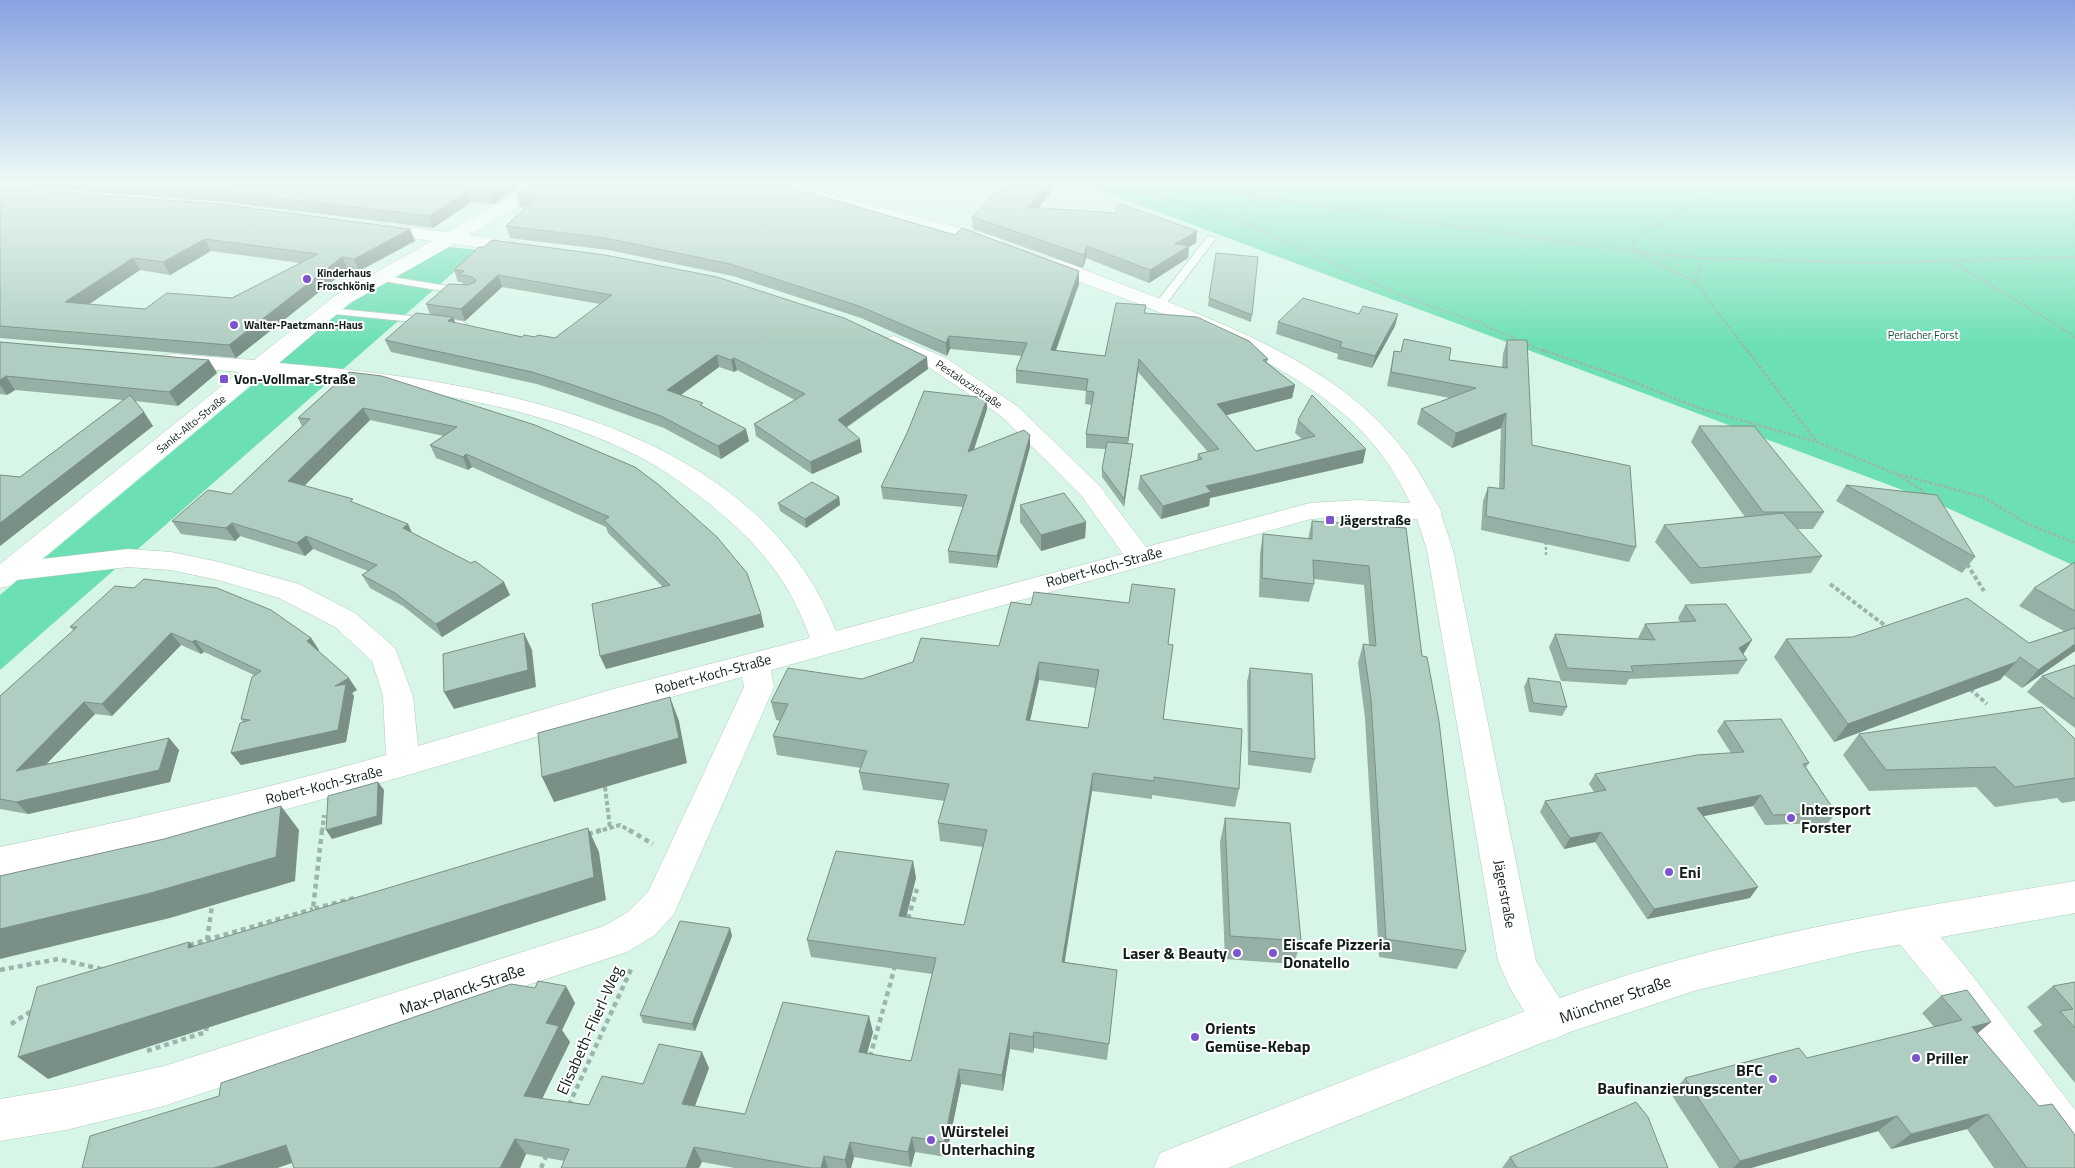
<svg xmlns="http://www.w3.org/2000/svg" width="2075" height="1168" font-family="'Titillium Web',sans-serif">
<rect width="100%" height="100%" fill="#d7f6e8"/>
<path fill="#6cdfb4" d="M1078,182h997v384l-143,-65z
M448,247l31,3 -479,420v-75l353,-294z"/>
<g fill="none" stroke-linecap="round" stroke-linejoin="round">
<g stroke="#aeccbf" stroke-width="2">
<path id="lane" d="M1208,236l8,2 -53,70h-8v-4z
M380,275l80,13 5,3 -5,3 -83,-14 -2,-2z
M329,308l133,13 5,3 -5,3 -137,-14v-4z"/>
</g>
<g stroke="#aeccbf" stroke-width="1">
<path id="street" d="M529,182h19l-38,30 -41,23 62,9 2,4 -2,4 -7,2 -70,-10 -104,59 -71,60c199,17 473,56 557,268l287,-77 -42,-59 -80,-79 -71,-48 -43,-22 -4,-4 4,-4 7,-2 52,22 71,48 82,79 47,62 164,-44 48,-3 52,3c-10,-21 -21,-40 -36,-58 -69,-86 -234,-140 -336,-179l-3,-4 3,-4c16,-4 48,13 65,19 84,32 192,70 260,130 20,18 40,39 54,62 9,14 16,29 25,43l-1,2 12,36 83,411 30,47 5,13 -5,13 -14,6 -14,-6 -28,-46 -12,-27 -71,-411 -10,-31 -59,-3 -47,3 -540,151 3,17 -100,227 -20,22 -27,16 -463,154 -98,24 -66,11v-42l66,-11 98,-22 440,-140 24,-14 20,-20 96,-205 -2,-10c-139,38 -277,83 -415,121 -108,30 -218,55 -327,79v-30c130,-27 259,-56 386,-92l-3,-59 -11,-35 -37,-34 -56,-29 -61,-18 -47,-10 -43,-3 -111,13 -7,6 -10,2v-24l239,-192 -66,-6 -8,-1 -3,-5 3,-5 8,-1 81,6 82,-65 96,-54 -64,-9 -3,-4 3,-4 6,-1 74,9 50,-28zM264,374c124,11 262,25 374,82 25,13 47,29 69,46 50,40 81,75 103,136l-197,51 -195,57 -5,-50 -18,-48 -40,-35 -56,-29 -80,-22 -48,-10 -43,-3 -86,10z
M752,182h30l218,56 2,4 -2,4 -7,2 -239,-62z
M1907,909l13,4 45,53 110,144v55l-15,-6 -121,-167 -45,-55 -5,-12 5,-12z"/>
</g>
<g stroke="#aeccbf" stroke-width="1">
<path id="secondary" d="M2075,881v32l-217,39 -161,38 -130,43 -339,135h-74l6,-15 15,-6c93,-37 185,-72 278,-108 63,-24 126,-50 191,-69 141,-42 286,-65 431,-89z"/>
</g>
<path stroke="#9cb5aa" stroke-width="2" stroke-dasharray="2.5 2" stroke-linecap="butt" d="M1136,182l7,11 94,26
M1170,182l213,34 254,36 66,6 171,5 201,-6
M1204,188l10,-6
M1720,191l32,-9
M1257,197l-20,22 170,79 68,23 70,31
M1703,258l-8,24 53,70
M1954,263l116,70 5,7
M1695,282l-58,-30 -5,-8 10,-10 78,-43 2,-9"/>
<path stroke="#9cb5aa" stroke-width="2.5" stroke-dasharray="3 2" stroke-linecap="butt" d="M1542,350l71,24 86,34 118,34
M1747,350l70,92 77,31 89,24 45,27 47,19
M1898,475l24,15 4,7
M1546,542v15"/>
<path stroke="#9cb5aa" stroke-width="4" stroke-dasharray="4.5 2.5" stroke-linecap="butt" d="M1967,564l17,27
M1830,584l57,43
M1970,689l17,15
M605,787l5,41
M322,832l2,-17
M596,832l24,-7 12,7"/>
<path stroke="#9cb5aa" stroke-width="4.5" stroke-dasharray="5 4" stroke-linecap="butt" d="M322,830l-9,79 45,-12
M629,830l24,14
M588,834l13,-4
M908,919l9,-30
M207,940l5,-34
M189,945l124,-36
M0,970l58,-11 43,10
M11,1024l22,-14
M147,1051l59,-19 1,-7
M870,1057l25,-91
M569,1105l63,-138
M541,1168l6,-14"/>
<use href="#lane" fill="#fff" fill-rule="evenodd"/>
<use href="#street" fill="#fff" fill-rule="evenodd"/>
<use href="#secondary" fill="#fff" fill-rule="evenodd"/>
</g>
<path fill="#96b0a5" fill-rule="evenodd" d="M0,182h525l-31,22 -23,-2 -38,26 -207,-26 -226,-17z
M533,182l546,89v13l-23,67 49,5 41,-51 -1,8 123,46 -1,4 28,22 -3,13 -66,17 30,36 46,-12 -7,-6 3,-13 65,43 -153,35 -1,8 -48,13 -23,-30 2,-13 57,-15 1,-7 10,-2 -70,-80 -10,71 4,9 -8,55 -22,-30v-8l4,-20 -20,-1v-14l6,-29 -7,-1 1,-13 -70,-8v-13l6,-14 -72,-7 -3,7 -86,-38 -128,-42 -125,-26 -98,-12 -4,-12 20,-19h-6l-4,-12z
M1051,182l-1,12 -12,14 159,23 -1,12 -7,4 -1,11 -39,25 -63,-25 -3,10 -110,-39 -1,-12z
M0,188l415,53 -56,30 -11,-2 -112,89 -236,-20zM211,251l89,12 -68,35 -87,11 -56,-5 51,-34 30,5z
M479,247l449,122 -82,59 16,24 -50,22 -56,-38 -2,-12 41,-24 -58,-30 -3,2 -15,-5 -38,28 23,12 45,34 -28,18 -57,-31 -87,-31 -40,-13 -146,-32 -6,-12 45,-26 -4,-10 37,-19 -1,-3h-4l-4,-12zM502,287l98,17 -45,34 -33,-1 -67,-14 -1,-4 11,2z
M1209,298l43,17 -1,7 -43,-16z
M1359,314h39l-3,12 -23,42 -35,-9 1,-5 -62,-20 2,-12z
M1507,340l25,105 104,102 -7,15 -148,-32 2,-29 5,-14 11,2 2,-61 -49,20 -35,-24 4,-15 29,-11 -63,-12 7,-35 108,17 1,-14z
M0,342l209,18 8,13 -39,33 -43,-5 18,25 -153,120v-71l20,2 103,-77 -108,-10 -8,5 -7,-1z
M349,372l186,53 226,189 3,13 -158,42 56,-83 -54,-53 -2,-6 -134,-60 -4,3 -32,-12 -6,-13 14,-9 -74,-16 -66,66 51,18 53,20 4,9 98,62 -68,42 -39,-31 -33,-18 -8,-13 6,-4 -55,-22 -8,7 -65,-20 -5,5 -54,-7 -9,-13 59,-27 71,-68 -4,-8z
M987,409l-13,41 56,-3 -33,121 -48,-5 -1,-12 15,-44 -80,-8 -2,-12z
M1699,426l125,86 -11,17h-16l25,27 -11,17 -120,11 -36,-42 9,-17 81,-8 -54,-75z
M1846,485l129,72 -13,16 -126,-72z
M839,497l1,8 -34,23 -26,-17 -2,-8z
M1020,505l66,17 -1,16 -44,13 -21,-29z
M1312,521l94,7 16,128 44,295 -9,18 -78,-12 -14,-239 -7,-55 5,-19 6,1 -5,-60 -50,-6v5l-5,18 -50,-5 1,-44 3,-19 45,5z
M2075,562v89l-53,37 -18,-13 -4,5 -166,62 -60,-85 12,-18 243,4 35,-12 -45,-25 15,-18z
M1175,589l-7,55 -4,75 75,70 -4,18 -83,-12v4l-60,-8 -28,171 53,8 -10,90 -73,-12 -1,5 -23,-4 -7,42 -42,-7 -15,73 -31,-5 -4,15 -57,-10 -3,11h-116l-33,-6 -138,-1 -38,-7 -6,14h-226l-2,-5 -15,5h-195l493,-165 -13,27 8,12 -28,57 47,6 54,-21 66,-16 -14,38 50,8 128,-82 -6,21 44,8 21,-87 -121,-17 -4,-17 106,-79 3,17 -10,39 58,8 19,-78 -43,-6 -2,-18 7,-22 -82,-11 -4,-18 2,-4 -84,-13 -4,-19 7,-15 -4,-1 -5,-18 91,-23 137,-33 32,-41 98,-2zM1039,680l57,8 -8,40 -58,-7z
M1685,605l67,35 -8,13 -1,1 4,6 -9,14 -109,5 -3,6 -65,-4 -12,-34 6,-13 84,5 -1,-1 7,-14 35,-2 -2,-4z
M70,627l241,11 8,12 -1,1 39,39 -5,3 2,3 -8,46 -105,23 -10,-12 12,-31 -2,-3 13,-44 -50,-23 -3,2 -20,-9 -69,71 -17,-2 -49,50 123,-26 10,12 -9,32 -142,32 -28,-5v-113l74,-65z
M2075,665v63l-48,-36 15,-16z
M1250,668l65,91 -4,14 -63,-8 -1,-83z
M1528,678l39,29 -5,9 -33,-4 -5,-25z
M1724,721l85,42 -3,4 30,46 -8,10 -63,2 -12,-19 -50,10 47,82 -103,21 -52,-77 -31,7 -24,-37 5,-11 49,-9 -5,-8 6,-10 136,-21 -14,-22z
M1859,734l216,5v62l-13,2 -5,-5 -62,9 -19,-20 -107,4 -26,-36z
M1225,818l76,123 -7,23 -69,-5 -5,-117z
M730,928l2,8 -37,95 -52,-8 -3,-8z
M2075,982v101l-42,-52 9,-6 -15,-18 26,-21z
M1941,996l50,26 -14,11 98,135h-81l-27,-39 -76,20 -13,-18 -127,37h-32l-48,-74 14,-16 122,-20 127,-31 -12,-14z
M1510,1157l158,11h-166z"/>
<path fill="#7a9086" d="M505,182h20l-31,22 -4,-11z
M1051,182l-1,12 -23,26v-13z
M467,191l4,11 -38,26 -4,-12z
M410,229l5,12 -56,30 -5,-12z
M1197,231l-1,12 -7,4 -1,11 -39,25 1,-13 25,-26z
M205,239l6,12 -41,24 -7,-13z
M1087,246l-1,12 -3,10 1,-13z
M342,257l6,12 -112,89 -7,-13z
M133,258l7,12 -67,45 -8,-13z
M1079,271v13l-28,79v-13z
M498,275l4,12 -37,34 -4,-12z
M1398,314l-3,12 -23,42 3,-12z
M453,317l4,11 -9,-7z
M949,336l1,13 -3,7 -1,-13z
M717,355l2,12 -48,35 -4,-12z
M927,357l1,12 -89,63 -1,-12z
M734,358l3,12 -3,2 -3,-12z
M1139,359l-1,13 -11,79 1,-13z
M209,360l8,13 -39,33 -9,-14z
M6,376l9,14 -8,5 -7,-10v-5z
M1295,385l-3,13 -76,20 1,-14z
M987,398v11l-18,55 -1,-12z
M363,408l7,12 -74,74 -8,-13z
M144,412l9,14 -153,120v-23z
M1506,413l-5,15 -49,20 4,-15z
M746,429l3,12 -28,18 -3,-13z
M1030,435v12l-33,121v-12z
M860,439l2,13 -50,22 -2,-12z
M1133,444l-1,8 -8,55v-8z
M1366,449l-3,14 -153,35 -1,8 -48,13 2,-13 43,-20z
M466,454l6,13 -4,3 -5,-13z
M839,497l1,8 -34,23 -1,-9z
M1086,522l-1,16 -44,13v-16z
M232,523l8,13 -5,5 -9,-13z
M408,524l6,14 -11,-10z
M306,536l7,13 -8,7 -8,-13z
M504,582l6,13 -68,42 -6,-13z
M761,614l3,13 -158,42 -6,-13z
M171,633l10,12 -69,71 -10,-12z
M524,633l8,17 4,37 -82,22 -10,-17z
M311,638l8,12 -4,3 -8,-12z
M195,640l9,12 -3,2 -9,-12z
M1752,640l-8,13 -13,9 8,-14z
M2075,644v7l-53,37 16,-18z
M1039,662v18l-13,58v-18z
M2016,662l-16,18 -166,62 14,-18z
M349,678l8,12 -5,3 2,3 -8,46 -105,23 -10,-12z
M670,697l9,24 8,42 -133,39 -12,-25z
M84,702l11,12 -67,69 -12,-12z
M169,738l10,12 -9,32 -142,32 -12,-12z
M1093,773l-1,18 -30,188v-17z
M378,782l6,8 -2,34 -50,15 -6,-9z
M1761,795l-8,11 -63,13 7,-11z
M281,806l18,24 -4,51 -125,37 -170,41v-30z
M588,828l11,24 7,48 -558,179 -30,-22z
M1601,832l-6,10 -31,7 6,-11z
M913,861l3,17 -14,55 -3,-17z
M1758,887l-8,11 -103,21 7,-10z
M730,928l2,8 -37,95 -3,-7z
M189,942l23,23 -24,-17z
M566,986l9,17 -13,27 8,12 -34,69 -12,-15 22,-73z
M869,1016l4,16 -10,36 -4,-16z
M1991,1022l-20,17 1,-12z
M1034,1032v16l-1,5v-16z
M1010,1033v16l-7,42 -1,-16z
M702,1052l7,16 -19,51 -8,-15z
M959,1069l2,15 -15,73 -2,-15z
M1988,1114l-21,15 -76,20 20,-15z
M1897,1116l-19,15 -127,37h-18l7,-7z
M912,1137l3,15 -4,15 -3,-15z
M515,1139l11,15 -6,14h-20z
M850,1142l4,15 -3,11h-4l-2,-8z
M286,1145l17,14 -26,9h-63z
M694,1147l8,15 -3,6h-13z
M824,1156l4,12h-7z"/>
<path fill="#afcdc0" stroke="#7a9086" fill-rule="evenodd" d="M107,182h398l-15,11 -23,-2 -38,25 -209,-25z
M533,182h239l183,53 7,-7 117,43 -28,79 54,6 11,-53 30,2 -2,8 53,4 52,24 19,18 -5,1 32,25 -78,19 39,47 59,-15 -17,-16 14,-25 54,54 -160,37 5,6 -48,14 -23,-30 62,-17 -4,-5 21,-5 -80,-90 -11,79 -42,-4 8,-42 -8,-1 2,-12 -72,-9 11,-27 -78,-7 -3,7 -87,-37 -129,-42 -125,-26 -99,-12 31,-29 -21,-2z
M1006,182h44l-23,25 89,6 2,-10 79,28 -22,13 14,2 -39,24 -63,-24 -3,9 -112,-38z
M0,188l220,16 190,25 -56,30 -12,-2 -113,88 -229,-19zM205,239l113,15 -86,44 -65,-5 -22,16 -80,-7 68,-44 30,4z
M492,240l113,15 112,22 127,41 83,39 -89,63 22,19 -50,23 -56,-38 51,-30 -71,-36 -3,2 -14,-5 -50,35 36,13 -3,2 46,24 -28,17 -57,-30 -88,-31 -41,-13 -147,-32 31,-27 37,4 -5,4 74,16 2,-2 11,2 3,-2 17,3 57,-43 -114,-20 -37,34 -35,-5 23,-20 19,1 7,-3 1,-2 -6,-4 -11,-1 5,-4 -10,-1 25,-23h5z
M1216,253l42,4 -6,58 -43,-17z
M1303,298l56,16 4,-8 35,8 -23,42 -35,-9 2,-5 -64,-20z
M1404,339l47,9 -2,12 58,8v-28h20l5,105 98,21 6,81 -150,-31 2,-29 16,2 2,-76 -50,20 -35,-24 55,-21 -85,-16 3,-21 7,1z
M0,342l209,18 -40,32 -163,-16 -6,4z
M349,372l33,4 153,49 100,42 24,18 58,52 30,36 14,41 -161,42 -8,-52 78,-19 -66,-65 5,-3 -143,-63 -3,3 -33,-12 27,-18 -94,-19 -75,73 65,18 -3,2 58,23 -5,4 68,35 4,-2 29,21 -68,42 -41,-31 -33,-18 15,-10 -71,-29 -9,7 -65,-20 -6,5 -54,-7 36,-31 23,4 79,-75 -12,-1z
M924,391l63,7 -19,54 56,-22 6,5 -33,121 -49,-5 19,-56 -86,-8 26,-54z
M130,395l14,17 -144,111v-48l20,2z
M1699,426h55l70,86h-61z
M1107,442l26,2 -9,55 -22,-30z
M812,482l27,15 -34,22 -27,-16z
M1846,485l91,10 38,62z
M1064,493l22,29 -45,13 -21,-30z
M1783,513l39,43 -122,12 -36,-43z
M1312,521l94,7 16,128 5,1 12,64 27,230 -80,-12 -15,-240 -8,-55 13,2 -7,-80 -56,-6 1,24 -52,-6 1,-44 49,5z
M2075,562v49l-41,-23z
M144,579l73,9 54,22 40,28 -4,3 42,37 -14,8 11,-2 -8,46 -107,23 9,-30 10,-3 -9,-1 11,-42 9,-6 -66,-31 -3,2 -21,-9 -69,71 -18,-2 -68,69 153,-33 -10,32 -143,32 -16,-3v-103l77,-69h-7l45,-41 19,2z
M1132,584l43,5 -7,55 5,1 -10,74 79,10 -3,60 -85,-12v4l-61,-8 -31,189 55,8 -8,74 -75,-12 -1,5 -23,-4 -8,42 -43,-6 -15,73 -32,-5 -4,15 -58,-10 -5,18 -21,-4 -3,12h-10l-117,-21 -8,21h-125l8,-19 -54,-10 -15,29h-206l-8,-23 -72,23h-132l8,-32 129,-40 2,-13 290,-99 24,4 3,-7 28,5 -20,37 13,3 -35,70 65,9 13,-29 41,8 16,-40 43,8 -20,52 63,10 38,-112 86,14 -10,36 52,9 25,-103 -129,-18 29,-89 77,10 -14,55 65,9 23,-95 -49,-7 11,-39 -90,-12 8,-21 -94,-15 15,-32 -17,-2 17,-34 74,11 51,-17 8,-24 78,8 12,-44 20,3 3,-13 95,11zM1039,662l60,8 -11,58 -62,-8z
M1967,598l62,45 46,-15v16l-37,26 -18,-13 -4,5 -168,62 -62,-85 67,-2z
M1726,604l26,36 -13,8 8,12 -116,6 2,6 -66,-4 -12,-34 100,6 -10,-16 51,-3 -11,-16z
M524,633l4,37 -84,22 -1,-38z
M2075,665v34l-33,-23z
M1250,668l62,6 3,85 -65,-8z
M1528,678l32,4 7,25 -34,-4z
M670,697l9,41 -137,39 -4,-44z
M2042,707l33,32v39l-60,9 -20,-20 -109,3 -27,-36z
M1781,719l28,44 -6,1 33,49 -63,2 -12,-20 -64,13 61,79 -104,22 -53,-77 -31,6 -25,-37 61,-11 -11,-16 102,-19 47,-3 -20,-31z
M378,782l-1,34 -51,14 2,-34z
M281,806l-5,51 -129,37 -147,35v-53l164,-37z
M1225,818l65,5 11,118 -71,-5z
M588,828l6,49 -576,180 19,-70 152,-45 -1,6z
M680,921l50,7 -38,96 -52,-9z
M2075,982v46l-15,-17 13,-2 -20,-23z
M1967,990l24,32 -19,5 67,79 13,-2 23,31v33h-48l-39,-54 -77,20 -14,-18 -157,45 -55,-83 114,-30 8,10 155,-38 -21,-24z
M1636,1102l12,15 20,51h-151l-7,-11z"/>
<linearGradient id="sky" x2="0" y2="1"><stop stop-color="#89a1e2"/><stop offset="0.53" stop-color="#edfbf5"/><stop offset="1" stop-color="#edfbf5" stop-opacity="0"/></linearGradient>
<rect width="2075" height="346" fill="url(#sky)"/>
<g fill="#7c54cd" stroke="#fff" stroke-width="2">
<circle cx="307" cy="279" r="5"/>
<circle cx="234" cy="325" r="5"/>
<rect x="219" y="374" width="10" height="10" rx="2.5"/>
<rect x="1325" y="515" width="10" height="10" rx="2.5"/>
<circle cx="1791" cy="818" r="5"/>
<circle cx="1669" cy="872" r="5"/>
<circle cx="1237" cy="953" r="5"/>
<circle cx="1273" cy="953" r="5"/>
<circle cx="1195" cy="1037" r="5"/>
<circle cx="1916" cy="1058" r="5"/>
<circle cx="1773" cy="1079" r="5"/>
<circle cx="931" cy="1140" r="5"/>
</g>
<g text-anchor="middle" stroke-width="4" stroke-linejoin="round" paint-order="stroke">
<g font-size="11" font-weight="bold" fill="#121e19" stroke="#fff" text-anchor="start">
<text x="317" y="277">Kinderhaus<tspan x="317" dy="13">Froschkönig</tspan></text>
<text x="244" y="329">Walter-Paetzmann-Haus</text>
</g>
<g font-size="11" fill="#1b4c3a" stroke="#fff">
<text x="1923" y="339">Perlacher Forst</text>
</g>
<g font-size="11" fill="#121e19" stroke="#fff">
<text transform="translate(969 384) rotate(34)" y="4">Pestalozzistraße</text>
<text transform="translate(191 424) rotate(-39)" y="4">Sankt-Alto-Straße</text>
</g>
<g font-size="14" font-weight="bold" fill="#121e19" stroke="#fff" text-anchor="start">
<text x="234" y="384">Von-Vollmar-Straße</text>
<text x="1340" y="525">Jägerstraße</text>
</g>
<g font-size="14" fill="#121e19" stroke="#fff">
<text transform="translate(1104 567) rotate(-15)" y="5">Robert-Koch-Straße</text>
<text transform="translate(713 674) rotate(-15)" y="5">Robert-Koch-Straße</text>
<text transform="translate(324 785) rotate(-14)" y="5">Robert-Koch-Straße</text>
<text transform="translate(1505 894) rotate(80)" y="5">Jägerstraße</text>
</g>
<g font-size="16" font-weight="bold" fill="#121e19" stroke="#fff" text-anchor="start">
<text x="1801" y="815">Intersport<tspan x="1801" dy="18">Forster</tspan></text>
<text x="1679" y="878">Eni</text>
<text x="1283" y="950">Eiscafe Pizzeria<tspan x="1283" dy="18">Donatello</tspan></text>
<text x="1227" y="959" text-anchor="end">Laser &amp; Beauty</text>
<text x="1205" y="1034">Orients<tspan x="1205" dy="18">Gemüse-Kebap</tspan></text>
<text x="1926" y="1064">Priller</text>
<text x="1763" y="1076" text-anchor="end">BFC<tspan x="1763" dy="18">Baufinanzierungscenter</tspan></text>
<text x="941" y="1137">Würstelei<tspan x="941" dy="18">Unterhaching</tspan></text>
</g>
<g font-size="16" fill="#121e19" stroke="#fff">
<text transform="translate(462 989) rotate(-18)" y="6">Max-Planck-Straße</text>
<text transform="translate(1615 999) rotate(-19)" y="6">Münchner Straße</text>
<text transform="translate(589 1030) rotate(-66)" y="6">Elisabeth-Flierl-Weg</text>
</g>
</g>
</svg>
